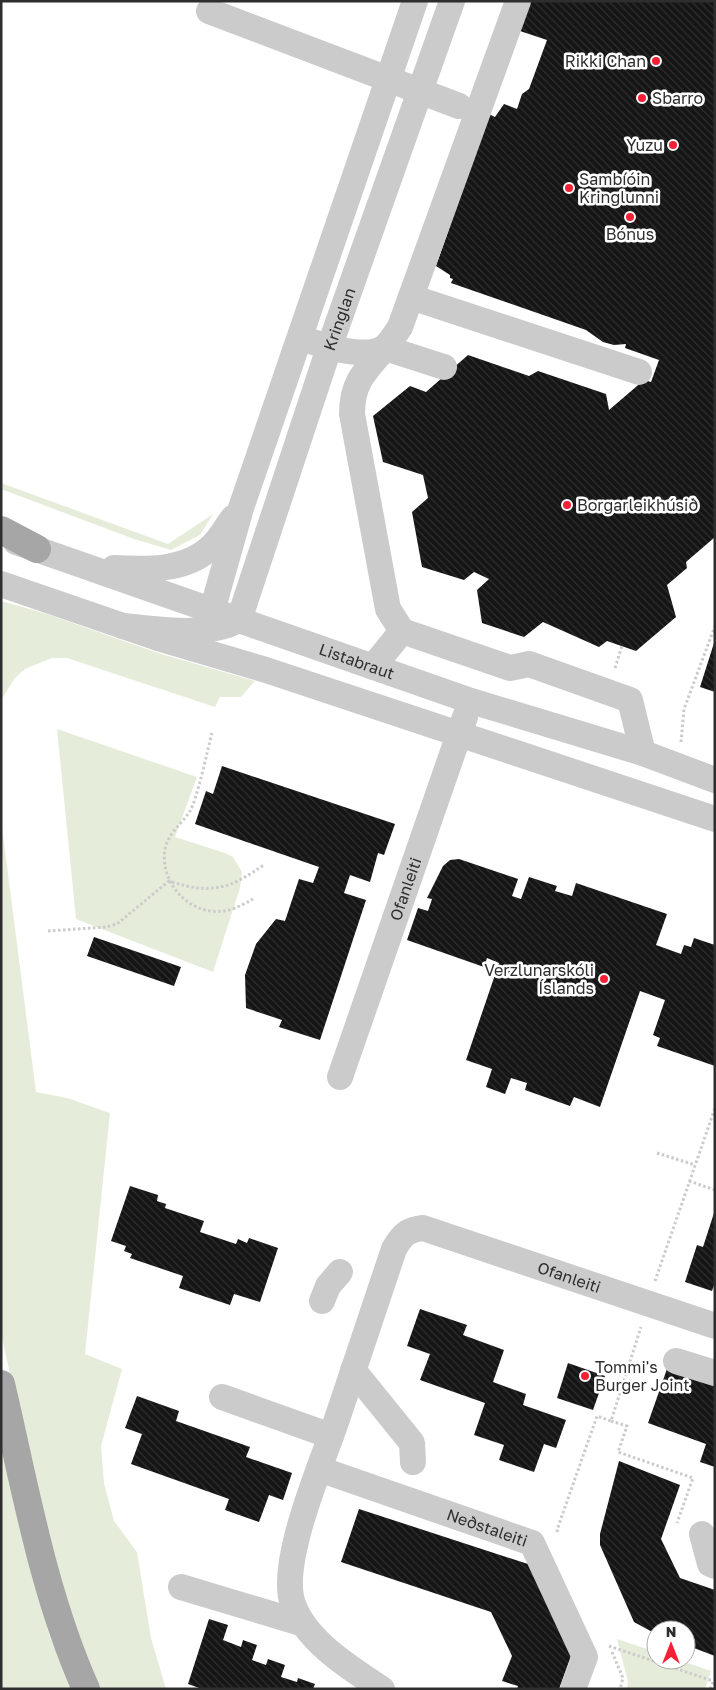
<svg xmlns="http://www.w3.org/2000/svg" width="716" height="1690" font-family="'Golos Text',sans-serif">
<defs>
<pattern id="building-back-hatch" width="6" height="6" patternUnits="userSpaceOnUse" patternTransform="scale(1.25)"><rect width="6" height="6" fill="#151515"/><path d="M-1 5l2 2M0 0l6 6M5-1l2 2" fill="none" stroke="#2f2f2f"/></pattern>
</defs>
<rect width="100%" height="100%" fill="#fff"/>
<path fill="#e5edda" d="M1,483l167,61 45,-30 -13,21 -29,15 -37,-11 -133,-50z
M1,601l46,13 111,39 97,28 -14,16h-21l-5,10 -148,-49h-15l-27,11 -10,9 -14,22z
M57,729l140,48 -22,60 50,16 8,4 9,15 -2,16 -27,84 -137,-53z
M1,819l35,273 31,6 43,15 -25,241 37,15 -21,77 3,37 10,38 23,31 14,86 15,51h-69l-19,-43 -49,-185 -28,-128z
M1,1429l48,206 24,54h-72z
M617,1639l39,13v8h23l32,11 -6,18h-78l1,-7z"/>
<path fill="url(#building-back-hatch)" d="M527,1h188v536l-29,25 1,6 -20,17 9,32 -40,34 -29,-10 -8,6 -56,-25 -19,15 -42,-14 -5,-33 12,-11 -15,-7 -10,8 -42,-13 -10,-55 16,-14 -5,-23 -40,-13 -10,-46 37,-30 16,6 42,-37 61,21 9,-5 68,23 3,16 35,-30 7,2 8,-22 -34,-12 1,-4 -12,1 -11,-3 -17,-12 -135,-47 2,-4 -3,-1v-3l-14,-9 53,-152 6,3 9,-13 13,5 5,-15 7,-5 18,-49 -30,-10z
M714,643h1v49l-15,-5z
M222,766l173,58 -11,31 -6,-2 -8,29 -20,-7 -6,18 22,7 -46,140 -41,-13 3,-7 -36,-12 -1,-33 11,-31 20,-25 9,2 14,-42 14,4 6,-16 -124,-43 11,-33 7,3z
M459,859l59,20 -6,17 9,3 8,-22 28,9 -2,5 17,5 4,-13 91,31 -11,31 25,9 3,-9 7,2 3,-9 21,7v121l-58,-20 3,-8 -7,-3 12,-35 -25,-9 -40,116 -26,-10 -4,9 -45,-16 2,-7 -16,-5 -6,16 -19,-7 6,-18 -26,-9 33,-97 -12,-5 -3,9 -77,-27 11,-32 10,3 4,-12 -5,-1 16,-32 7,-6z
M94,937l87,30 -7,19 -87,-30z
M130,1186l28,9 -1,6 9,3 -1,4 39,13 -4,11 36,12 2,-5 9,4 2,-5 29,10 -18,54 -26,-8 -4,11 -51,-17 4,-12 -53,-18 2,-4 -8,-3 2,-5 -15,-5z
M714,1213l1,69 -3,9 -27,-9 12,-37 6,2z
M420,1309l47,16 -4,10 41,15 -11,32 33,12 -3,11 43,15 -10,28 -12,-4 -10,28 -35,-12 5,-15 -30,-10 11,-32 -65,-23 10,-26 -23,-8z
M568,1363l37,13 -12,34 -36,-12z
M668,1366l47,16v85l-15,-5 6,-18 -58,-21z
M137,1396l42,15 -3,10 74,26 -4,10 46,16 -9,27 -14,-5 -10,27 -34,-12 4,-11 -98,-35 11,-30 -17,-6z
M619,1461l61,24 -19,54 19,39 35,12v66l-29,-11v-15h-30v4l-22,-12 -34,-77v-11z
M359,1509l172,56 41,88 -13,36h-42l1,-3 -16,-5 10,-25 -21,-44 -150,-50z
M209,1619l19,6 -5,15 18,7 2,-7 14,5 -5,15 14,5 2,-6 17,6 -4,12 16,5 1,-4 17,6 -2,5h-111l-14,-5z"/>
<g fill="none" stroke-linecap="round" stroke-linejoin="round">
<path stroke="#cbcbcb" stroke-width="3" stroke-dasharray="2.5 2.5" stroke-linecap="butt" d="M615,668l7,-22
M212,733c-5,18 -14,64 -22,78 -8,13 -22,22 -25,38 -6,36 28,70 64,61 8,-2 17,-7 24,-11
M681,742l3,-33 31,-83
M48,931l58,-4 11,-3 52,-43c42,14 61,8 96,-17
M657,1153l38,12
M689,1181l26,9
M655,1281l60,-173
M611,1421l16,5 -9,26 75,26 -16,45
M558,1532l-1,-2 40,-114 14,5 30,-94
M609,1646l104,35
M612,1652l11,26 -3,11
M710,1689l4,-9"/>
<g stroke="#cbcbcb" stroke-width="26">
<path d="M209,11l250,95"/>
<path d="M411,297l228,75"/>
<path d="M313,342c18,6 57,18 73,4 5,-5 10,-13 14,-19l118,-326"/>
<path id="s1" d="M16,542l455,159 172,52 72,27"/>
<path d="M114,568c32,2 72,3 97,-21 9,-8 15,-20 22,-29"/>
<path d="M1,584l157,54 108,32 449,149"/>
<path id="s2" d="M123,626c37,3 82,12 116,-6l90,-272 123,-347"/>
<path d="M220,626l-8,-15 29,-103 174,-507"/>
<path d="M402,631l-14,-22 -36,-195c0,-32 13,-43 33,-66l59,19"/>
<path d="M373,667l29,-36 108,37 19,-4 101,36 13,53"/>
<path id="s3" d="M340,1077l125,-360"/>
<path d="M322,1301l6,-15 12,-14"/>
<path d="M676,1361l39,12"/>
<path d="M353,1370l59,73 1,19"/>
<path d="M222,1397l109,39"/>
<path id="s4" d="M319,1469l213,74 53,114 -12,32"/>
<path d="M702,1534l8,30 5,2"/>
<path d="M181,1587l120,36"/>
<path id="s5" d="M382,1689c-32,-21 -76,-48 -89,-85 -15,-40 29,-141 43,-182 19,-58 39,-115 58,-173 8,-14 13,-19 29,-21l292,98"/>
</g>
<path stroke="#a6a6a6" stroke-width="28" d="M1,530l36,19
M1,1384c24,102 42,209 85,305"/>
</g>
<g fill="#f52036" stroke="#fff" stroke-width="2">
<circle cx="656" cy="61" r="5"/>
<circle cx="642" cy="98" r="5"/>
<circle cx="673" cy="145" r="5"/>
<circle cx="569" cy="188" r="5"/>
<circle cx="630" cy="217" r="5"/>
<circle cx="567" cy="505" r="5"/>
<circle cx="604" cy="979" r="5"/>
<circle cx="585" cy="1376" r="5"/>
</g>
<g text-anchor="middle" stroke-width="5" stroke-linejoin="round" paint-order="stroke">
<g font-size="16" fill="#2e2e2e" stroke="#fff" text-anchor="start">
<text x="646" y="67" text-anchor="end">Rikki Chan</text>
<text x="652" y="104">Sbarro</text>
<text x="663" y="151" text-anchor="end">Yuzu</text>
<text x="579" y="185">Sambíóin<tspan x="579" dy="18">Kringlunni</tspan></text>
<text x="630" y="240" text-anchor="middle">Bónus</text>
<text x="577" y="511">Borgarleikhúsið</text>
<text x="594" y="976" text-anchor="end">Verzlunarskóli<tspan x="594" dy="18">Íslands</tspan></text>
<text x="595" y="1373">Tommi's<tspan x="595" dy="18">Burger Joint</tspan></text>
</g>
<g font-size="16" fill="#2e2e2e" stroke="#fff">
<text dy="6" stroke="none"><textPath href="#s2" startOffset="435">Kringlan</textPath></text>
<text dy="6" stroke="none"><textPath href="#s1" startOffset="361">Listabraut</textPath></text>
<text dy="6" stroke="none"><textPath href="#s3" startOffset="199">Ofanleiti</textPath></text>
<text dy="6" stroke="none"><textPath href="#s5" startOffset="689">Ofanleiti</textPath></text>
<text dy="6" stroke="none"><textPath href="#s4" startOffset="178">Neðstaleiti</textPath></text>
</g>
</g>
<rect width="716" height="1690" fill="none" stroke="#2e2e2e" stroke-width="5"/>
<g transform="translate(671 1645)"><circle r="24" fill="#ffffff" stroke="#ababab"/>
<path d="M0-4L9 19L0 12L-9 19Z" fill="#f52036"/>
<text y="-8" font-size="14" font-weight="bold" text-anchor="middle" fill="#2e2e2e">N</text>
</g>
</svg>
